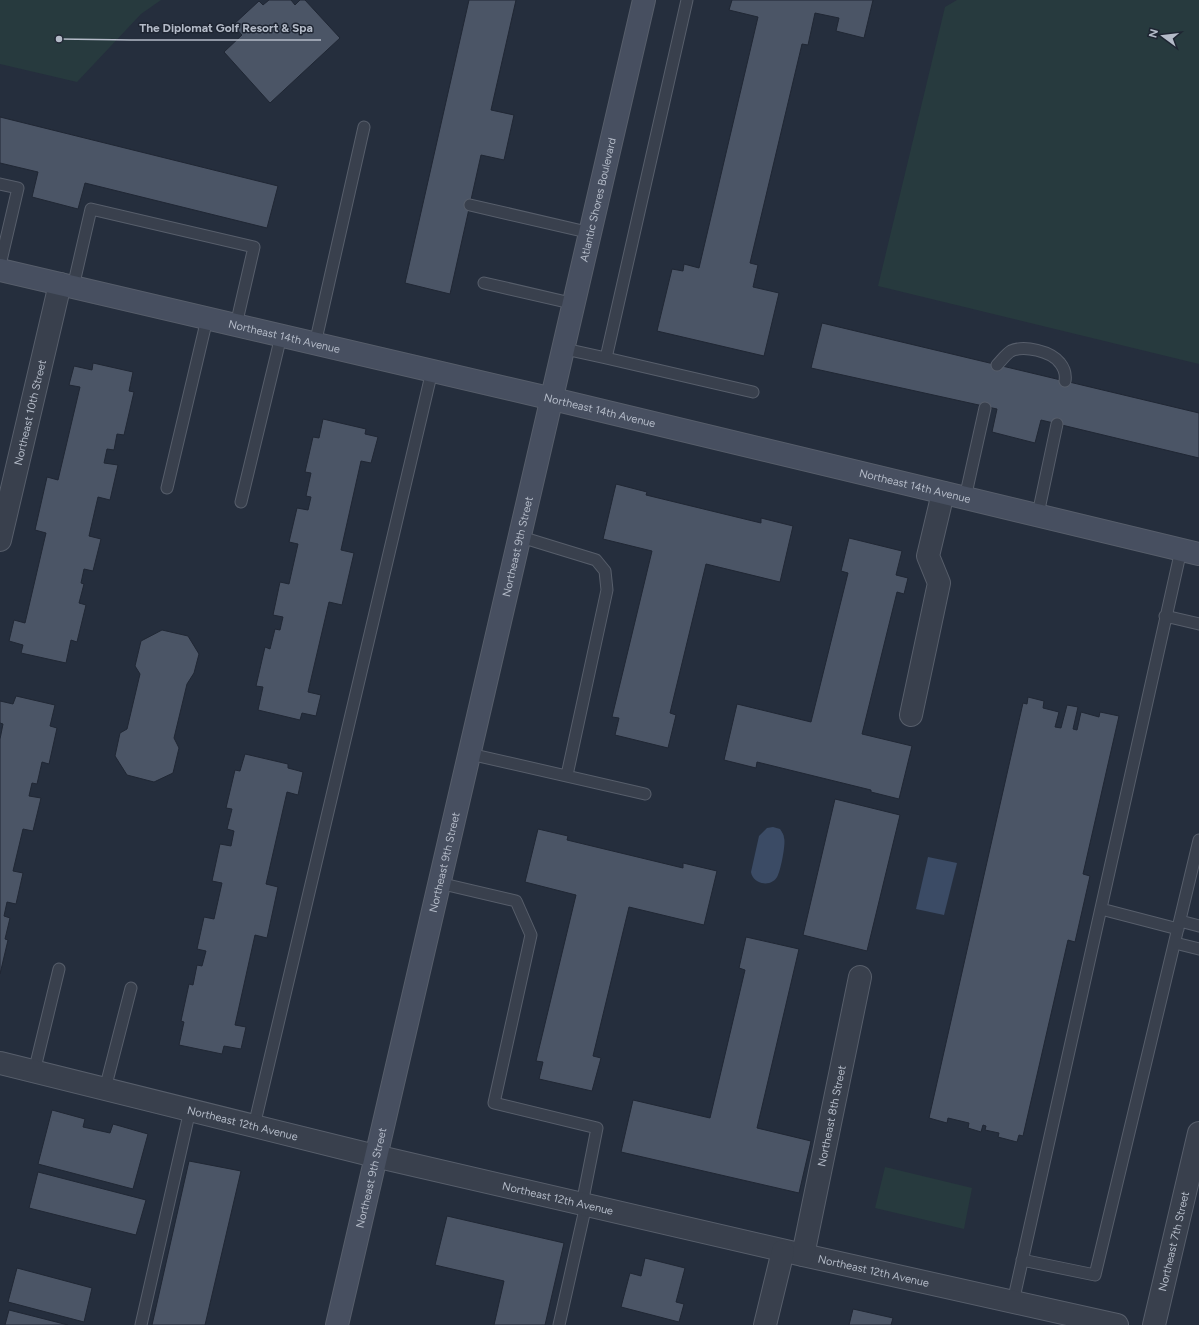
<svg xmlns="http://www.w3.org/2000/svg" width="1199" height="1325" font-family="Figtree,sans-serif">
<rect width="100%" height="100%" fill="#252e3d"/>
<path fill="#273a3e" d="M0,0h161l-20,14 -64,68 -77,-18z
M957,0h242v364l-321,-78 67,-279z
M885,1167l87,21 -8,41 -89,-21z"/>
<path fill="#3b4b65" d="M773,827l7,2c2,3 4,6 4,9 2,5 -3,31 -6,37 -5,13 -25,10 -27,-3l8,-36 8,-8z
M928,857l29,6 -13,52 -28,-6z"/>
<path fill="#4b5566" stroke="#202734" d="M269,0h22l4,5 5,-5h5l35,38 -70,65 -46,-51 18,-17 -9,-10 26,-24 4,4z
M469,0h47l-25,110 23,5 -10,45 -23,-5 -31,139 -45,-11z
M732,0h141l-9,38 -28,-7 3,-13 -24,-5 -7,32 -6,-1 -52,219 8,2 -5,22 26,6 -15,63 -107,-25 15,-62 11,2 1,-7 15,4 59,-251 -29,-7z
M0,117l278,69 -11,42 -182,-45 -7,26 -46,-12 6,-25 -38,-9z
M822,323l377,90v45l-158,-38 -6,23 -43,-11 5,-23 -186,-41z
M93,363l40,9 -4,19 5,1 -10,43 -7,-1 -3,16 -7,-1 -3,14 14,2 -8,35 -12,-3 -9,39 12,3 -8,32 -9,-2 -3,14 3,1 -5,19 7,2 -9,37 -6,-2 -5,23 -45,-10 2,-8 -14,-4 5,-21 11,3 21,-90 -11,-3 12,-53 11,3 22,-93 -11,-2 5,-19 18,4z
M323,419l43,10 -1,5 13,3 -7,26 -10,-2 -20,89 13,3 -12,52 -13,-3 -21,90 13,3 -5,21 -14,-3 -2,7 -42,-10 5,-23 -7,-1 9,-39 5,2 5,-20 5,1 3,-13 -10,-2 7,-33 9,2 9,-40 -9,-2 8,-34 11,2 3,-13 -5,-1 5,-23 -6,-1 8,-35 6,1z
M616,484l31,8 -1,3 115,28v-5l32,8 -13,56 -74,-18 -36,149 6,2 -8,33 -53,-13 4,-17 -7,-1 40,-166 -49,-12z
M849,538l53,13 -6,24 12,3 -4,16 -7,-2 -35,142 50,12 -13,53 -28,-7v-2l-114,-28 -1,6 -32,-8 13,-56 74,18 37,-149 -7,-2z
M162,630l26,6 11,18 -5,19 -7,11 -13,54 5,10 -6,25 -19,9 -27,-7 -12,-19 5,-23 7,-4 13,-55 -5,-8 6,-25z
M16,696l39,9 -5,21 7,2 -8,36 -7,-2 -5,22 -5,-1 -3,13 12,2 -8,33 -10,-2 -10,42 10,2 -7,31 -9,-2 -3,14 6,2 -5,21 3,1 -8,34v-235l3,-15 -3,-1v-22l13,3z
M1028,697l16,4 -1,7 16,4 -4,15 6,1 6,-23 11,2 -5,22 4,1 4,-18 18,5 1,-5 19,4 -36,158 7,2 -15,66 -7,-2 -45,196 -4,-1 -2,7 -19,-5 1,-4 -14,-3 1,-4 -3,-1 -2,7 -13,-4 1,-5 -21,-5 -1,5 -18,-5 94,-415 4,1z
M245,754l43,10v4l15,4 -5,23 -11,-3 -21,92 12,3 -11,51 -12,-3 -20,90 11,2 -5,22 -17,-3 -2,8 -43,-9 5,-23 -3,-1 8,-37 4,1 4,-20 5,1 4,-15 -9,-2 7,-32 10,2 8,-36 -10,-2 8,-37 11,2 3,-15 -7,-2 5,-20 -6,-1 9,-38 5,1z
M835,799l65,16 -33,136 -64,-16z
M538,829l30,7 -1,4 116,28v-5l34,8 -13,54 -75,-18 -36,149 8,2 -9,33 -53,-12 4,-17 -7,-1 40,-166 -51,-13z
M746,937l53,12 -42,179 54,13 -12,52 -178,-41 12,-52 77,18 35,-148 -6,-2z
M52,1110l33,9 -2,8 27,6 3,-9 35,10 -15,55 -95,-25z
M189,1161l52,10 -36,154h-53z
M38,1172l108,28 -10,35 -107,-27z
M447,1216l117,27 -19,82h-51l10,-44 -69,-16z
M645,1258l40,10 -9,34 8,2 -5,18 -58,-15 9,-34 11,3z
M17,1268l75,20 -8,34 -76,-20z
M853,1309l40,9 -2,7h-42z
M9,1310l59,15h-63z"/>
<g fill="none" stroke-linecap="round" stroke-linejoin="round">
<g stroke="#575e6b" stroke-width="13">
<path id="lane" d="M0,184l18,4 -18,77
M470,205l121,28
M484,283l91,21
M73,287l18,-78 163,38 -18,78
M315,344l49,-217
M565,349l41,9 81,-358
M606,358l147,34
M997,365c4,-4 9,-11 14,-14 13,-6 40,0 49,12 4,5 6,12 5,18
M167,488l40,-169
M965,498l20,-90
M241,502l40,-166
M1038,514l19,-90
M521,537l75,23 9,11 2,19 -40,185
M1165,616l34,8
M470,754l175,40
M439,883l77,18 15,34 -37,168 103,25 -15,76
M1101,909l77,20
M1180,921l19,5
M1175,943l24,6
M34,1072l25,-103
M105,1089l26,-101
M254,1126l178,-755
M1022,1260l73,15 104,-435
M1013,1302l168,-752
M141,1325l49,-215
M559,1325l27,-120"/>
</g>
<g stroke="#575e6b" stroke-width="24">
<g id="street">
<path id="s1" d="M0,540l60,-256"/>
<path d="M911,715l28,-132 -11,-27 15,-63"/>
<path id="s2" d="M0,1063l375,93 428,99 314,70"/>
<path id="s3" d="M803,1255l57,-278"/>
<path d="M765,1325l18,-74"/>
<path id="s4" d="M1154,1325l45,-192"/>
</g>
</g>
<g stroke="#575e6b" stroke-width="24">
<g id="secondary">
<path id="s5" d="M0,270l553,129 646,155"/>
<path id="s6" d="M337,1325l307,-1325"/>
</g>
</g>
<use href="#lane" stroke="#39404d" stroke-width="11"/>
<use href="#street" stroke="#39404d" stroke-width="22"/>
<use href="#secondary" stroke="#474f60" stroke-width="22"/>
</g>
<g text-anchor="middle" stroke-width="3" stroke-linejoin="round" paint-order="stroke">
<g font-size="11" fill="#b4bbc8" stroke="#1e2532">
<text dy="4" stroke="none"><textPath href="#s6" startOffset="1155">Atlantic Shores Boulevard</textPath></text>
<text dy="4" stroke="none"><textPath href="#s5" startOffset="292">Northeast 14th Avenue</textPath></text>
<text dy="4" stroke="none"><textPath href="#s5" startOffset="616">Northeast 14th Avenue</textPath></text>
<text dy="4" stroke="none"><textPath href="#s1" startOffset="131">Northeast 10th Street</textPath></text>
<text dy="4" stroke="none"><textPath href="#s5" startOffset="940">Northeast 14th Avenue</textPath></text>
<text dy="4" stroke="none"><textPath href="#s6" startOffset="799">Northeast 9th Street</textPath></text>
<text dy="4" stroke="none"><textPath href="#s6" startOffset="475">Northeast 9th Street</textPath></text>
<text dy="4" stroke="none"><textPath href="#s3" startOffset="142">Northeast 8th Street</textPath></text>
<text dy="4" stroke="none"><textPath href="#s2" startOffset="250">Northeast 12th Avenue</textPath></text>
<text dy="4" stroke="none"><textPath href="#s6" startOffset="151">Northeast 9th Street</textPath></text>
<text dy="4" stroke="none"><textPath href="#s2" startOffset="574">Northeast 12th Avenue</textPath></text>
<text dy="4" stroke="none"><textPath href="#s4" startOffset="86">Northeast 7th Street</textPath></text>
<text dy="4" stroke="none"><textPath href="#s2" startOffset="898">Northeast 12th Avenue</textPath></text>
</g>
</g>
<path fill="none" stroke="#b4bbc8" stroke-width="1.5" d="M59 39L131 40H321"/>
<circle fill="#b4bbc8" stroke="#1e2532" stroke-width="1.5" cx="59" cy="39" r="4"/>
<g font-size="12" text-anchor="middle" font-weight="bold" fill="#b4bbc8" stroke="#1e2532" stroke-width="3" stroke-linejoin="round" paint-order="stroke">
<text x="226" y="32">The Diplomat Golf Resort &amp; Spa</text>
</g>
<g transform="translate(1163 36) rotate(285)" stroke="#1e2532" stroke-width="3" paint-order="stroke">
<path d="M0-3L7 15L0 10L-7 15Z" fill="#b4bbc8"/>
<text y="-6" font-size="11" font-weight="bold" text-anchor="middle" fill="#b4bbc8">N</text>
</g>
</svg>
